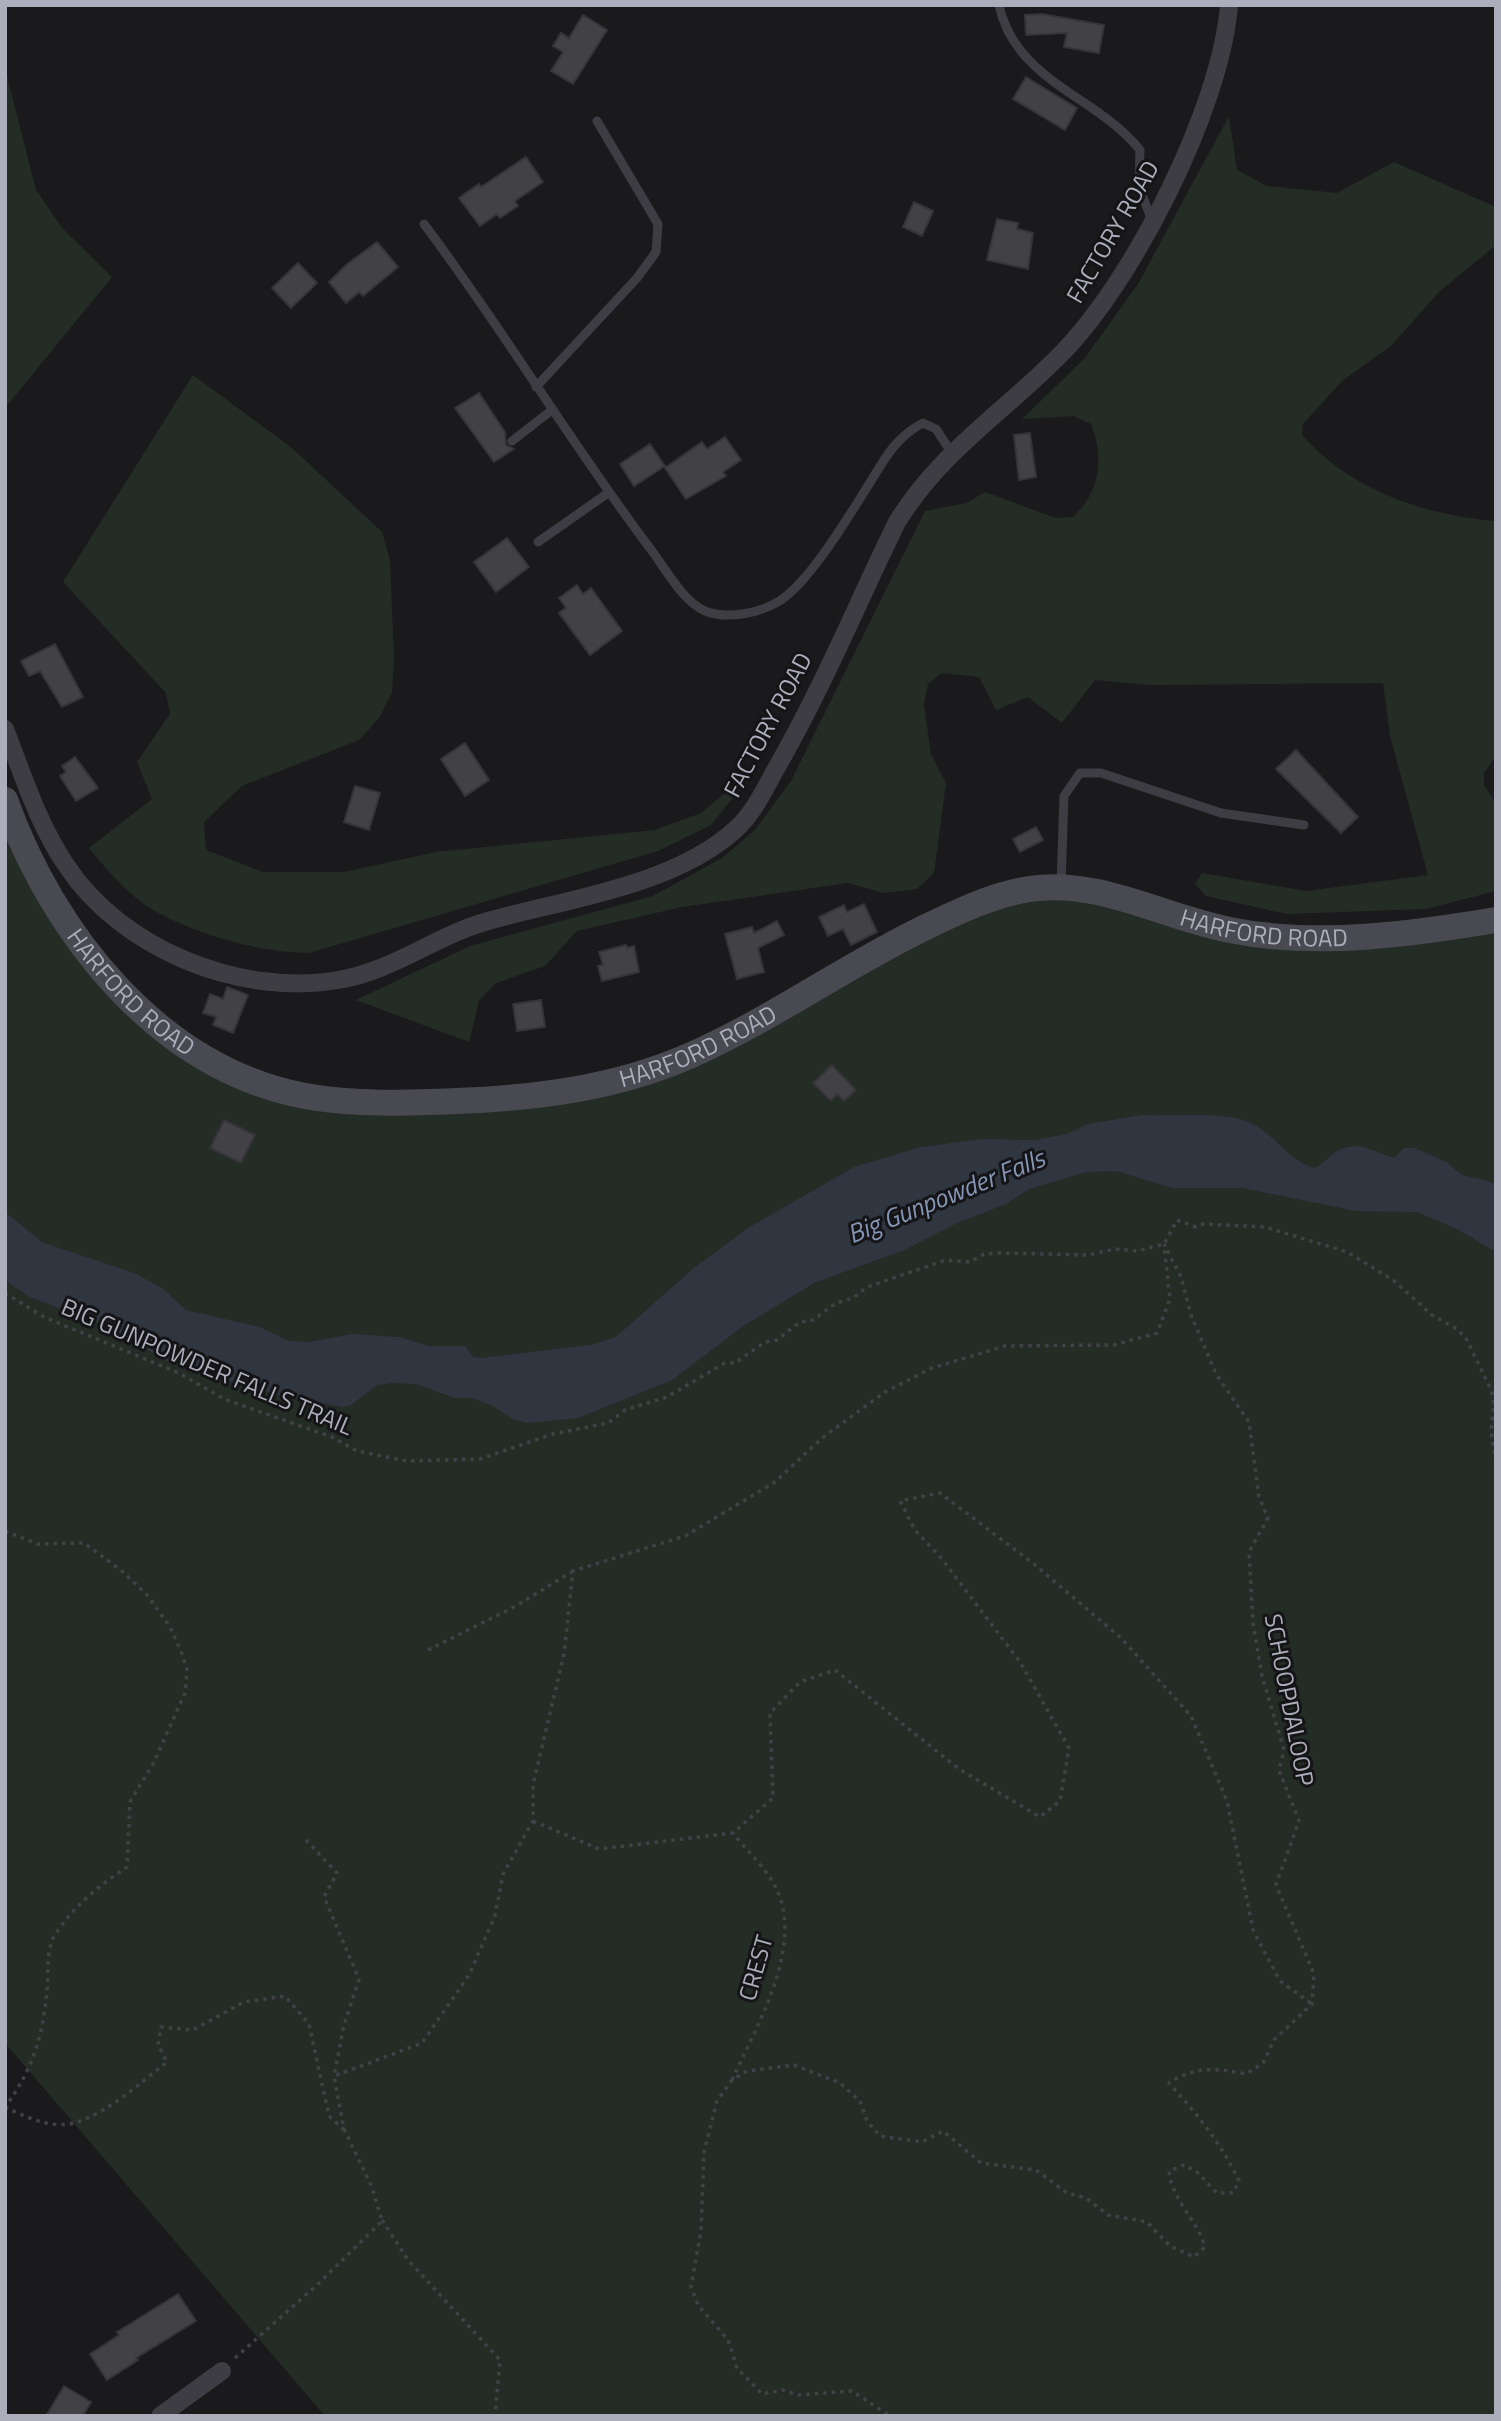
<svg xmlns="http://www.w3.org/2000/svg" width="1501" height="2421" font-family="'Titillium Web',sans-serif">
<rect width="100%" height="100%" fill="#1a1a1c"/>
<path fill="#242c26" d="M5,68l31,122 27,39 49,48 -107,131z
M1229,116l8,54 30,16 70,7 57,-31 102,45v38l-57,47 -47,53 -50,36 -39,43 -1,11c50,56 122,80 194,86v235l-12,17v12l12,18v88l-70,18 -139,5 -81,-18 -11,-12 7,-11 104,18 122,-16 -38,-139 -7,-53 -233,2 -55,-5 -33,43 -34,-26 -32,13 -17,-33 -37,-4 -14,11 -4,20 7,50 15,29 -12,90 -17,16 -34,4 -35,-10 -166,24 -105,24 -32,35 -49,17 -17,18 -10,41 -113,-42 114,-54 183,-50 69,-38 33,-28 36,-49 134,-270 41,-8 19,-11 71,26 17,-1c28,-27 31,-58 18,-93l-17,-8 -52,3 63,-61 53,-74z
M193,375l99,73 90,84 8,28 4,99 -2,34 -13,25 -20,22 -117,46 -38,36 2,28 57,22h81l92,-20 219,-22 46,-17 59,-49 -49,61 -53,26 -349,102c-51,-1 -108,-17 -154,-42 -25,-14 -48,-41 -66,-63l63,-49 -15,-37 33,-48 -4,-21 -103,-111z
M5,831l58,108 189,153 311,12 422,-191 36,-11 33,-3 26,1 41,10 71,23 304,-2v1485h-1171l-320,-373z"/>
<path fill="#303640" d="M1142,1115c30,2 80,-4 107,7 26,12 39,39 65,46 9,-3 12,-9 19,-14 23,-17 41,-1 61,4l10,-10h11l31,14 16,13 34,8v69l-37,-22 -42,-18 -61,-1 -113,-23h-71l-56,-17 -30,1 -57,17 -23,15 -51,20 -51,26 -90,33 -72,44 -70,53 -94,38 -50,5 -15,-4 -22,-14 -20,-7h-16l-39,-14 -23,-1 -16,2 -26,20 -9,2 -64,-12 -106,-31 -66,-38 -76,-29 -25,-17v-68l37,30 92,31 28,15 24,22 73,17 30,14 20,1 43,-8 47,3 30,9h36l8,11 8,1 110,-13 25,-8 79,-70 53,-39 106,-61 67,-20 62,-8 52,1 32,-6 21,-10z"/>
<path fill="#424246" stroke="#353438" stroke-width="2" d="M1042,14l62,11 -5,28 -35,-6 3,-14 -41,2 -1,-20z
M583,15l24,15 -34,54 -22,-13 12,-19 -10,-6 8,-13 8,5z
M1026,77l51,31 -12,22 -52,-31z
M526,157l17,25 -28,19 3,5 -18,12 -3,-4 -17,12 -21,-28 20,-14 2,3z
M914,202l19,9 -11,25 -19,-9z
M997,219l21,4 -1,6 16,4 -5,36 -41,-9z
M377,242l21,25 -35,29 -4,-4 -13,11 -17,-21 17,-17z
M298,263l19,20 -26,25 -19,-20z
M479,393l26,39 1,13 8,4 -20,13 -39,-54z
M1030,433l6,44 -17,3 -5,-45z
M725,437l16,23 -18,12 3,4 -40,23 -21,-31 37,-26 5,7z
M650,444l15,22 -31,20 -14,-22z
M507,538l22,29 -33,25 -22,-30z
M577,585l6,9 8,-6 31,43 -32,24 -31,-42 7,-5 -7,-10z
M55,644l28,53 -21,10 -22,-36 -11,5 -8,-15z
M465,743l24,37 -24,16 -24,-37z
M1296,750l62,67 -17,16 -65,-64z
M75,757l23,31 -22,13 -16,-25 6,-4 -4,-6z
M355,786l25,7 -11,37 -25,-8z
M1036,827l7,13 -23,12 -7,-13z
M864,904l13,28 -26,13 -8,-16 -15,7 -9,-19 25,-12 3,7z
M777,921l7,14 -26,13 6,24 -27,7 -12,-45 27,-7 2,6z
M626,945l1,3 7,-2 5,26 -37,9 -4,-15 5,-1 -4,-13z
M227,987l21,8 -15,38 -20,-8 3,-8 -13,-4 7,-19 13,5z
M541,1000l4,27 -28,4 -4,-27z
M832,1065l24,25 -12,11 -7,-7 -6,7 -18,-18z
M224,1120l31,15 -14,28 -31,-15z
M178,2294l18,27 -60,37 2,2 -31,20 -17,-26 29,-19 -2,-3z
M64,2386l27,16 -8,14h-37z"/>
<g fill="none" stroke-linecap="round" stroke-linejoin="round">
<path stroke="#414248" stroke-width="3.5" stroke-dasharray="3.5 5" stroke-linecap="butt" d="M5,1293l39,24 135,56 45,26 108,38 25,14 50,10 73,-2 73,-25 55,-11 17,-13 42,-13 58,-34h10l30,-21 12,-2 23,-18 13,-2 23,-17 17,-5 14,-11 79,-27 24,2 14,-8 15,-1 89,2 27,-6 22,2 27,-7 13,-24 19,7 7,-3 62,3 82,25 46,28 39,35 25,14 10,11 25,52 2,12 -3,27 5,32
M5,1531l33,13 46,-1 38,28 26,25 22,31 13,29 4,14 -2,23 -32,71 -23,38 -3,65c-27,18 -53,39 -71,66 -11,17 -7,40 -9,58 -4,45 -15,80 -42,116
M428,1650l88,-44 57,-35
M533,1821l66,28 134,-16 40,-35 -3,-85 30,-31 35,-12 124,99 81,48 20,-16 9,-53 -49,-86 -78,-103 -27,-29 -15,-29 40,-8 94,71 87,74 70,78 36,85 26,129 27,51 32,23
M306,1840l31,33 -13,24 35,82 -15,46 -10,51
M732,2080c24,-53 73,-134 44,-192 -10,-20 -30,-38 -43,-55
M5,2107c21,10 45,22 69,16 34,-10 66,-40 93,-61l-9,-17 3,-18 32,3 51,-28 41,-6 24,28 20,92 15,14
M382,2220l26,40 92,100 -5,56
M235,2358l83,-74 64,-63 -10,-34 -28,-58 -10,-53 88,-33 47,-68 26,-59 8,-42 30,-53v-36l31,-131 9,-83 112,-35 90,-54 47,-44 63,-46 47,-24 73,-22 109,-1 43,-12 13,-34 -6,-53
M896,2416l-9,-2 -35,-23 -54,4 -15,-5 -21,4 -25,-26 -9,-28 -30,-35 -7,-18 10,-57 3,-78 13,-51 15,-21 15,-9 47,-6 46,18 20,18 7,20 13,15 42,6 21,-11 38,32 55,7 31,23 19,5 22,17 39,7 23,24 24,11 11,-10c-8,-28 -33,-46 -36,-76l15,-6 12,6 21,22h16l6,-12c-17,-37 -43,-68 -70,-98 26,-17 47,-15 77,-9l17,-11 11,-23 38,-36 2,-30 -38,-89 23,-64 -20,-51 5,-20 -22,-74 -9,-53 -4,-71 19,-34 -9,-21 -10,-75 -33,-48 -25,-59 -10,-38 -17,-33
M1495,2416l1,-3"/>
<path stroke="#3d3d43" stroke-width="9" d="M999,5c16,76 98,91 141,145l-1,37 13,34
M424,224c79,105 146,218 225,323 15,19 33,54 56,64 23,9 56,2 76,-11 31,-21 69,-86 90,-119 14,-23 26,-45 52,-58l13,6 15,23
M536,387l101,-109 19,-26 2,-28 -61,-103
M512,441l40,-31
M538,542l70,-49
M1061,885l3,-89 16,-23h21l120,40 83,12"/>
<path stroke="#3d3d43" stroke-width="18" d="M5,729c18,46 33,95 61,136 55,84 174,132 272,115 55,-9 97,-44 150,-59 78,-22 186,-35 248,-92 18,-16 29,-41 41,-62 45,-78 80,-163 120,-245 44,-71 106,-109 163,-167 73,-73 161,-247 169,-350
M160,2416l62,-45"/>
<path stroke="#494951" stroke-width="26" id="s1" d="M5,800c48,134 153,268 300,296 50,9 102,7 152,5 79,-3 159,-13 232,-45 82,-36 156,-90 237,-129 33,-16 67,-32 103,-38 71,-11 137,30 206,42 84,16 177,3 261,-11"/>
</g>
<g text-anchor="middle" stroke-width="6" stroke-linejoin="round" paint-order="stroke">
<g font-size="24" fill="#adaebb" stroke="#151517">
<text transform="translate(1113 232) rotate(-60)" y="8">FACTORY ROAD</text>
<text transform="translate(768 725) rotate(-62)" y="8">FACTORY ROAD</text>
<text dy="8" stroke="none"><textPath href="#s1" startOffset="1451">HARFORD ROAD</textPath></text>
<text dy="8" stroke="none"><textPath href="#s1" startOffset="233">HARFORD ROAD</textPath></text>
<text dy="8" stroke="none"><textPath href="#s1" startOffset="842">HARFORD ROAD</textPath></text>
<text transform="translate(207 1367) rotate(23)" y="8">BIG GUNPOWDER FALLS TRAIL</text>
<text transform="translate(1289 1700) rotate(79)" y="8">SCHOOPDALOOP</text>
<text transform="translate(756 1968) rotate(-74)" y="8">CREST</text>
</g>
<g font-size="26" font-style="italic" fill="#8595b5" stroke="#151517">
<text transform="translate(946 1196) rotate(-22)" y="9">Big Gunpowder Falls</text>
</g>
</g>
<rect width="1501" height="2421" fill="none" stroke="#adaebb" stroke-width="14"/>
</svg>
